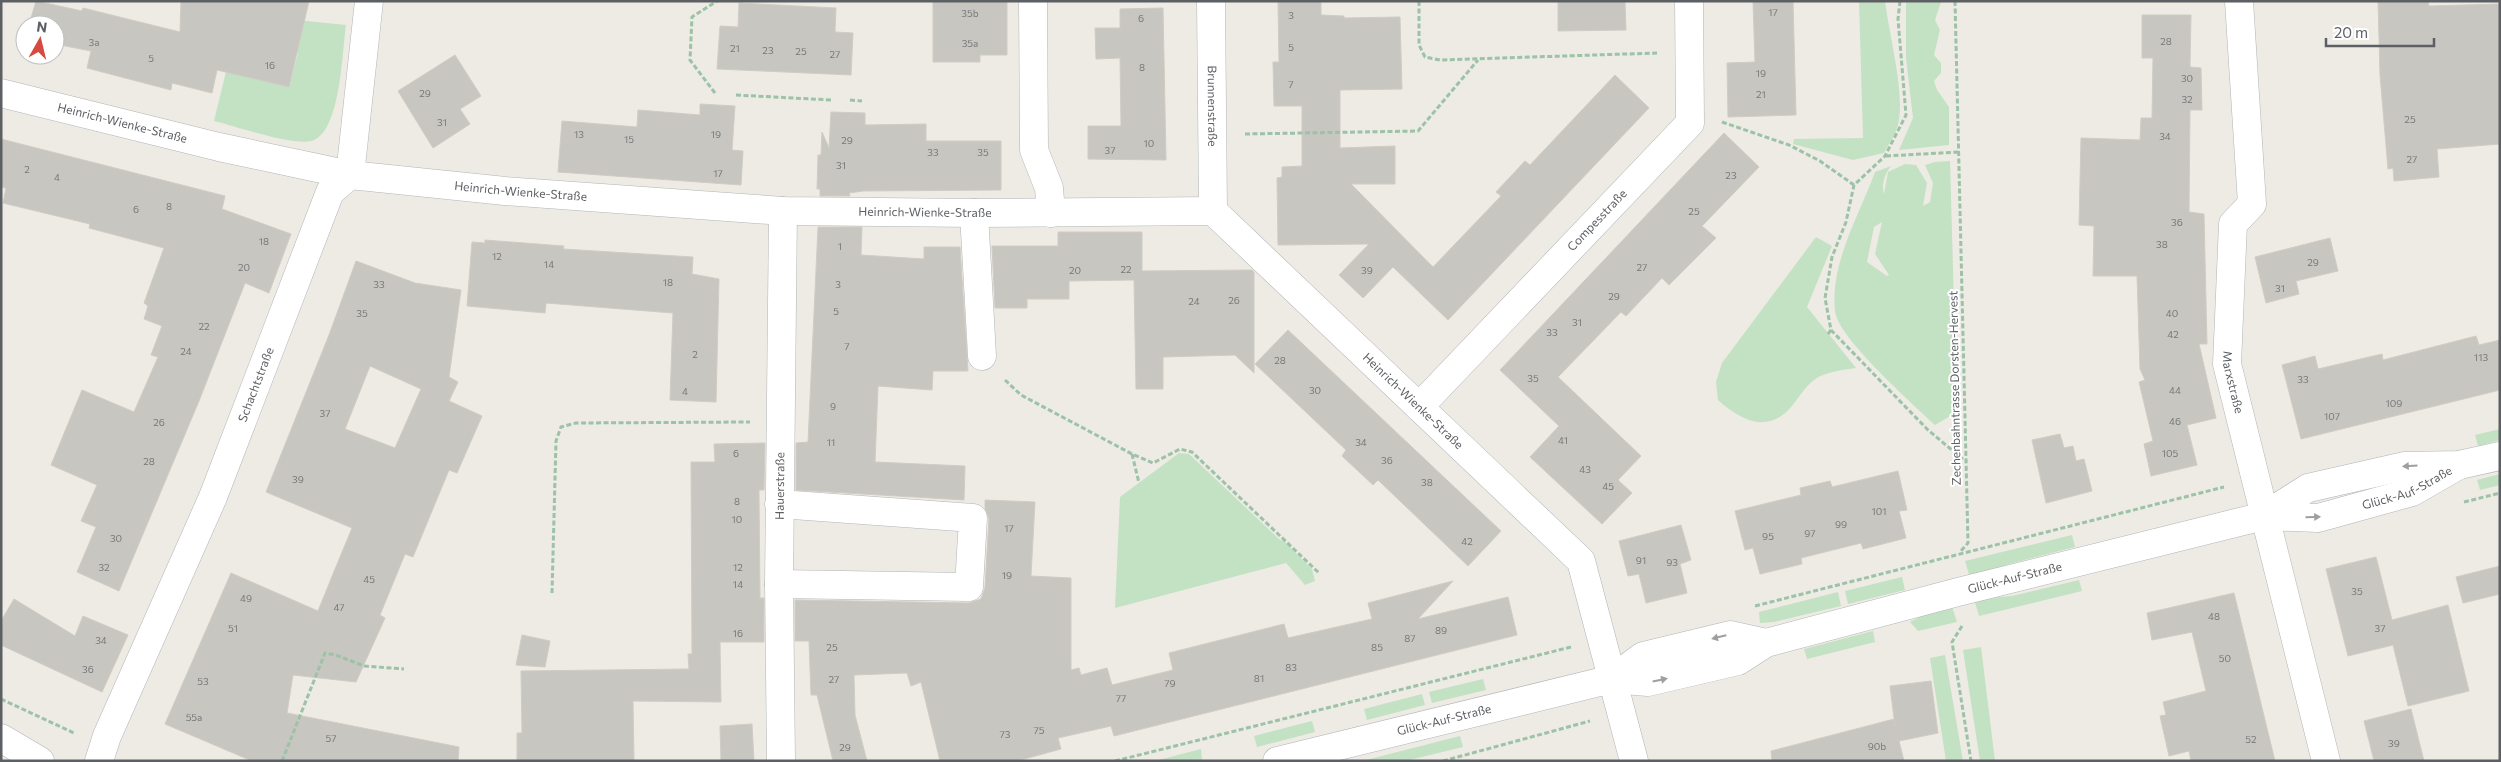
<svg xmlns="http://www.w3.org/2000/svg" width="2501" height="762" font-family="Commissioner,sans-serif">
<rect width="100%" height="100%" fill="#edebe4"/>
<path fill="#c3e2c3" fill-rule="evenodd" d="M1859,1h26c4,34 22,98 12,127 -3,9 -9,17 -13,25l-31,7 -60,-16 1,-5 69,-1z
M1906,1l35,1 -6,18 5,10 -6,25 7,8v10l-7,8 3,9 12,17v38l-50,5 14,-32 -7,-60z
M287,19l59,6c-4,26 -5,109 -35,116 -19,5 -76,-15 -97,-20l18,-74 11,29 46,11 9,-34 -30,-8z
M1950,161l7,251 -22,13c-21,-20 -98,-88 -100,-114 -5,-48 24,-95 40,-139l16,-6c-6,8 -10,18 -7,28l4,-22 17,-8 11,1 11,18 -4,23 7,-4 3,-19 -8,-18 10,-3zM1882,222l-7,32 14,21 -2,1 -20,-14 7,-35z
M1816,237l16,9 -25,61 49,61c-13,2 -32,4 -42,12 -9,7 -15,17 -22,26 -24,29 -52,14 -74,-6l-2,-18 6,-19z
M2500,429v11l-22,6 -3,-11z
M1179,453l10,1 91,86 4,1 28,28 3,12 -10,4 -19,-22 -171,45 5,-111z
M2500,474v11l-20,5 -3,-10z
M2072,535l3,12 -66,17 -39,14 -5,-17z
M1902,577l3,13 -57,14 -3,-13z
M2079,580l3,11 -103,25 -5,-17 38,-3z
M1838,592l3,14 -67,16 -14,1 -1,-11z
M1951,604l6,18 -39,9 -8,-9 25,-13z
M1873,631l2,11 -68,17 -3,-10z
M1981,647l14,114h-15l-17,-111z
M1945,655l18,106h-17l-16,-103z
M1483,679l3,11 -54,13 -3,-11z
M1422,694l3,11 -58,15 -3,-11z
M1312,721l3,11 -58,15 -3,-11z
M1460,736l3,11 -58,14h-43z
M1201,749l1,12h-47z"/>
<path fill="#c8c6c0" stroke="#d1ccc3" fill-rule="evenodd" d="M36,1l46,10 1,-3 97,24 1,-31h128l-20,86 -72,-17 -5,23 -40,-10 -1,7 -84,-22 4,-17 -36,-7v-19h-26z
M933,1h74v54h-27v7h-47z
M1278,1h43v14l23,1v2l56,-1 2,72 -62,1v58l55,-2v38h-44l82,83 68,-71 -5,-4 29,-31 5,4 85,-90 34,33 -201,212 -55,-53 -30,31 -24,-23 30,-31 -91,1 -1,-67 5,-1v-10l20,-1v-60h-28l-1,-44h6z
M1558,1h67l1,29 -68,1z
M1753,1h40l3,114 -68,2 -1,-54 28,-1z
M2378,1h50l1,5 71,-2v140l-63,5 2,28 -45,4 -1,-13 -5,1 -8,-94z
M739,3l97,5 -1,24 18,1 -2,42 -134,-6 3,-43 18,1z
M1163,8l3,152 -78,-1v-33h33l-1,-68 -24,1 -1,-31h25v-19z
M2142,15h49l-1,52 11,1 1,42h-12l-1,102 15,2 3,130h-8l17,74 -29,7 10,40 -46,11 -7,-32 9,-3 -14,-59 6,-2 -5,-11 -3,-93h-44l1,-50 -15,-1 2,-87 59,2 1,-22h11l1,-60h-11z
M455,55l26,41 -21,13 10,15 -37,24 -35,-57z
M700,104l35,2 -3,44 11,1 -2,34 -183,-13 4,-51 75,6 1,-17 62,5z
M831,112l34,1v12l61,-1v17h75v49l-138,1 -14,2 1,3h-30v-7h-3l1,-34h3l1,-23 7,16z
M1724,133l35,34 -57,59 14,12 -47,47 -7,-7 -36,38 -5,-4 -63,65 83,79 -23,24 14,13 -30,31 -72,-67 29,-31 -59,-56z
M1,139l224,57 -3,13 69,25 -22,59 -24,-10 -46,118 -80,190 -42,-19 19,-45 -15,-6 16,-36 -46,-20 31,-75 52,22 24,-55 -7,-2 11,-29 -18,-7 4,-13 -4,-3 20,-55 -75,-20 1,-4 -87,-21 3,-15 -5,-1z
M818,227h44l-1,28 63,4v-12h36l8,124h-35l-1,19 -54,-4 -3,76 90,4 -1,34 -168,-10v-47l12,-1z
M1058,232h84v39l110,-1 2,2v101l-19,-18 -72,2v32h-27l-2,-109 -65,1v18h-42v9h-32l-3,-62h66z
M2330,238l8,33 -42,10 3,13 -33,9 -11,-46z
M485,240l79,6 -1,3 130,8 -1,17 27,5 -3,123 -46,-2 3,-87 -127,-10 -1,10 -78,-7 5,-64 13,1z
M356,261l59,22 46,7 -12,87 9,5 -9,19 33,15 -25,57 -8,-3 -36,87 -8,-3 -25,61 5,3 -29,64 -63,-7 -6,38 172,34 -1,14h-206l-87,-37 66,-151 87,38 15,-37 19,-46 -86,-36 63,-157zM370,366l51,23 -26,59 -50,-19z
M1288,330l213,201 -33,35 -90,-86 -5,5 -16,-15 -15,-14 4,-6 -91,-86z
M2476,336l3,9 21,-5v50l-199,49 -19,-74 33,-9 3,13 64,-15 1,6z
M2060,434l4,14 9,-2 3,15 8,-2 8,32 -46,12 -14,-63z
M765,443l-1,47h-5l1,108h4v44h-44l1,60 -88,-1 1,60h-117v-28h5l-1,-62 168,-2 -1,-15h4l-1,-192h24l-1,-18z
M1898,471l9,39 -8,1 7,27 -43,11 -2,-6 -60,15 1,6 -42,10 -7,-26 -8,2 -10,-39 66,-16 -1,-7 30,-7 2,6z
M985,500l50,2 -4,74 40,2v92l8,-2 2,7 26,-7 5,17 61,-15 -4,-17 115,-29 4,14 84,-19 -4,-16 85,-22 -35,38 90,-22 9,38 -403,101 -3,-10 -53,12 3,11 -44,12h-77l-19,-79 -10,4 -4,-13 -53,2 1,40 12,46h-34l-16,-66h-6l-2,-54h-14v-41l174,3 12,-4 4,-11 4,-69 -4,-11z
M1681,525l10,35 -11,4 7,29 -41,10 -7,-29 -11,2 -9,-35z
M2376,557l16,63 56,-15 21,86 -61,15 -15,-61 -45,11 -22,-87z
M2500,566v28l-37,9 -7,-26z
M2234,593l41,168h-84l-2,-10 -20,5 -9,-40 6,-1 -3,-13 43,-11 -14,-59 -40,8 -5,-27z
M14,599l61,37 8,-20 45,19 -26,57 -101,-47v-24z
M522,635l28,6 -5,26 -29,-2z
M1931,681l7,52 -39,8 5,20h-132l-1,-10 123,-32 1,7 -5,-40z
M2411,709l13,52h-50l-10,-40z
M752,724l2,37h-33l-1,-35z"/>
<g fill="none" stroke-linecap="round" stroke-linejoin="round">
<g stroke="#b1b4b8" stroke-width="29">
<g id="minor">
<path d="M1033,1l1,149 15,38 2,25"/>
<path id="s1" d="M1211,1l2,210"/>
<path id="s2" d="M2239,1l13,203 -19,20 -6,140 99,397"/>
<path id="s3" d="M1,93l218,54 131,28 155,16 278,20 191,2 239,-2 368,350 53,200"/>
<path d="M974,213l8,143"/>
<path id="s4" d="M1419,407l271,-284 -1,-122"/>
<path d="M2264,516l44,-28 97,-22 54,-1 41,-9"/>
<path d="M779,584l190,3 4,-69 -194,-14"/>
<path d="M1612,679l31,-23 87,-21 36,8"/>
<path d="M1,738l39,23"/>
<path id="s5" d="M99,761l8,-25 106,-239 117,-305 20,-17 19,-174"/>
<path id="s6" d="M781,761l-2,-177 4,-373"/>
<path id="s7" d="M1277,761l335,-82 36,3 90,-21 28,-18 192,-51 306,-76 54,2 11,-3 83,-23 47,-27"/>
</g>
</g>
<path stroke="#9cc2a7" stroke-width="3" stroke-dasharray="5 2.5" stroke-linecap="butt" d="M1419,1v44l6,12 15,3 217,-7
M1900,1l-2,18 8,96 -21,41 -31,29 -8,37 -14,35 -7,41 6,32 97,100 37,31
M1955,1l13,542 -8,9
M715,93l-25,-33 2,-43 25,-16
M736,95l95,5
M850,100l12,1
M1722,122l67,23 31,16 34,24
M1245,134l173,-3 60,-71
M1886,156l73,-4
M1828,334l3,-4
M1005,380l16,15 111,59 21,9 27,-14 12,3 127,121
M1132,454l7,29
M2464,502l36,-9
M552,593l4,-152 5,-14 15,-4 174,-1
M1755,606l469,-119
M1962,626l-10,16 19,119
M1,699l73,34
M282,761l43,-108 11,2 28,11 40,3
M1115,761l456,-114
M1443,761l147,-40"/>
<use href="#minor" stroke="#fff" stroke-width="28"/>
</g>
<defs><path id="oneway-solid" d="M-6-.8H1V-3.2L6.5 0L1 3.2V.8H-6Z" transform="scale(1.25)"/></defs>
<g fill="#9d9fa1">
<use href="#oneway-solid" transform="translate(2410 466) rotate(177)"/>
<use href="#oneway-solid" transform="translate(2313 517) rotate(-2)"/>
<use href="#oneway-solid" transform="translate(1719 637) rotate(166)"/>
<use href="#oneway-solid" transform="translate(1660 680) rotate(-12)"/>
</g>
<g text-anchor="middle" stroke-width="4" stroke-linejoin="round" paint-order="stroke">
<g font-size="10" fill="#77797a">
<text x="1773" y="16">17</text>
<text x="970" y="17">35b</text>
<text x="1291" y="19">3</text>
<text x="1141" y="22">6</text>
<text x="2166" y="45">28</text>
<text x="94" y="46">3a</text>
<text x="970" y="47">35a</text>
<text x="1291" y="51">5</text>
<text x="735" y="52">21</text>
<text x="768" y="54">23</text>
<text x="801" y="55">25</text>
<text x="835" y="58">27</text>
<text x="151" y="62">5</text>
<text x="270" y="69">16</text>
<text x="1142" y="71">8</text>
<text x="1761" y="77">19</text>
<text x="2187" y="82">30</text>
<text x="1291" y="88">7</text>
<text x="425" y="97">29</text>
<text x="1761" y="98">21</text>
<text x="2187" y="103">32</text>
<text x="2410" y="123">25</text>
<text x="442" y="126">31</text>
<text x="579" y="138">13</text>
<text x="716" y="138">19</text>
<text x="2165" y="140">34</text>
<text x="629" y="143">15</text>
<text x="847" y="144">29</text>
<text x="1149" y="147">10</text>
<text x="1110" y="154">37</text>
<text x="933" y="156">33</text>
<text x="983" y="156">35</text>
<text x="2412" y="163">27</text>
<text x="841" y="169">31</text>
<text x="27" y="173">2</text>
<text x="718" y="177">17</text>
<text x="1731" y="179">23</text>
<text x="57" y="181">4</text>
<text x="169" y="210">8</text>
<text x="136" y="213">6</text>
<text x="1694" y="215">25</text>
<text x="2177" y="226">36</text>
<text x="264" y="245">18</text>
<text x="2162" y="248">38</text>
<text x="840" y="250">1</text>
<text x="497" y="260">12</text>
<text x="2313" y="266">29</text>
<text x="549" y="268">14</text>
<text x="244" y="271">20</text>
<text x="1642" y="271">27</text>
<text x="1126" y="273">22</text>
<text x="1075" y="274">20</text>
<text x="1367" y="274">39</text>
<text x="668" y="286">18</text>
<text x="379" y="288">33</text>
<text x="838" y="288">3</text>
<text x="2280" y="292">31</text>
<text x="1614" y="300">29</text>
<text x="1234" y="304">26</text>
<text x="1194" y="305">24</text>
<text x="836" y="315">5</text>
<text x="362" y="317">35</text>
<text x="2172" y="317">40</text>
<text x="1577" y="326">31</text>
<text x="204" y="330">22</text>
<text x="1552" y="336">33</text>
<text x="2173" y="338">42</text>
<text x="847" y="350">7</text>
<text x="186" y="355">24</text>
<text x="695" y="358">2</text>
<text x="2481" y="361">113</text>
<text x="1280" y="364">28</text>
<text x="1533" y="382">35</text>
<text x="2303" y="383">33</text>
<text x="1315" y="394">30</text>
<text x="2175" y="394">44</text>
<text x="685" y="395">4</text>
<text x="2394" y="407">109</text>
<text x="833" y="410">9</text>
<text x="325" y="417">37</text>
<text x="2332" y="420">107</text>
<text x="2175" y="425">46</text>
<text x="159" y="426">26</text>
<text x="1563" y="444">41</text>
<text x="831" y="446">11</text>
<text x="1361" y="446">34</text>
<text x="736" y="457">6</text>
<text x="2170" y="457">105</text>
<text x="1387" y="464">36</text>
<text x="149" y="465">28</text>
<text x="1585" y="473">43</text>
<text x="298" y="483">39</text>
<text x="1427" y="486">38</text>
<text x="1608" y="490">45</text>
<text x="737" y="505">8</text>
<text x="1879" y="515">101</text>
<text x="737" y="523">10</text>
<text x="1841" y="528">99</text>
<text x="1009" y="532">17</text>
<text x="1810" y="537">97</text>
<text x="1768" y="540">95</text>
<text x="116" y="542">30</text>
<text x="1467" y="545">42</text>
<text x="1641" y="564">91</text>
<text x="1672" y="566">93</text>
<text x="104" y="571">32</text>
<text x="738" y="571">12</text>
<text x="1007" y="579">19</text>
<text x="369" y="583">45</text>
<text x="738" y="588">14</text>
<text x="2357" y="595">35</text>
<text x="246" y="602">49</text>
<text x="339" y="611">47</text>
<text x="2214" y="620">48</text>
<text x="233" y="632">51</text>
<text x="2380" y="632">37</text>
<text x="1441" y="634">89</text>
<text x="738" y="637">16</text>
<text x="1410" y="642">87</text>
<text x="101" y="644">34</text>
<text x="832" y="651">25</text>
<text x="1377" y="651">85</text>
<text x="2225" y="662">50</text>
<text x="1291" y="671">83</text>
<text x="88" y="673">36</text>
<text x="1259" y="682">81</text>
<text x="834" y="683">27</text>
<text x="203" y="685">53</text>
<text x="1170" y="687">79</text>
<text x="1121" y="702">77</text>
<text x="194" y="721">55a</text>
<text x="1039" y="734">75</text>
<text x="1005" y="738">73</text>
<text x="331" y="742">57</text>
<text x="2251" y="743">52</text>
<text x="2394" y="747">39</text>
<text x="1877" y="750">90b</text>
<text x="845" y="751">29</text>
</g>
<g font-size="12" fill="#5c5f63" stroke="#fff">
<text dy="4" stroke="none"><textPath href="#s1" startOffset="105">Brunnenstraße</textPath></text>
<text dy="4" stroke="none"><textPath href="#s3" startOffset="125">Heinrich-Wienke-Straße</textPath></text>
<text dy="4" stroke="none"><textPath href="#s3" startOffset="530">Heinrich-Wienke-Straße</textPath></text>
<text dy="4" stroke="none"><textPath href="#s3" startOffset="935">Heinrich-Wienke-Straße</textPath></text>
<text dy="4" stroke="none"><textPath href="#s4" startOffset="258">Compesstraße</textPath></text>
<text dy="4" stroke="none"><textPath href="#s2" startOffset="390">Marxstraße</textPath></text>
<text dy="4" stroke="none"><textPath href="#s5" startOffset="408">Schachtstraße</textPath></text>
<text transform="translate(1955 388) rotate(-91)" y="4">Zechenbahntrasse Dorsten-Hervest</text>
<text dy="4" stroke="none"><textPath href="#s3" startOffset="1499">Heinrich-Wienke-Straße</textPath></text>
<text dy="4" stroke="none"><textPath href="#s6" startOffset="275">Hauerstraße</textPath></text>
<text dy="4" stroke="none"><textPath href="#s7" startOffset="1169">Glück-Auf-Straße</textPath></text>
<text dy="4" stroke="none"><textPath href="#s7" startOffset="764">Glück-Auf-Straße</textPath></text>
<text dy="4" stroke="none"><textPath href="#s7" startOffset="172">Glück-Auf-Straße</textPath></text>
</g>
</g>
<rect width="2501" height="762" fill="none" stroke="#5c5f63" stroke-width="5"/>
<g transform="translate(40 40) rotate(8)"><circle r="24" fill="#ffffff" stroke="#bebfc1"/>
<path d="M0-4L9 19L0 12L-9 19Z" fill="#d74a3f"/>
<text y="-8" font-size="14" font-weight="bold" text-anchor="middle" fill="#5c5f63">N</text>
</g>
<path d="M2326 38v8h108v-8" fill="none" stroke="#5c5f63" stroke-width="2.5"/>
<text x="2334" y="38" font-size="15" fill="#5c5f63" stroke="#ffffff" stroke-width="4" paint-order="stroke">20 m</text>
</svg>
